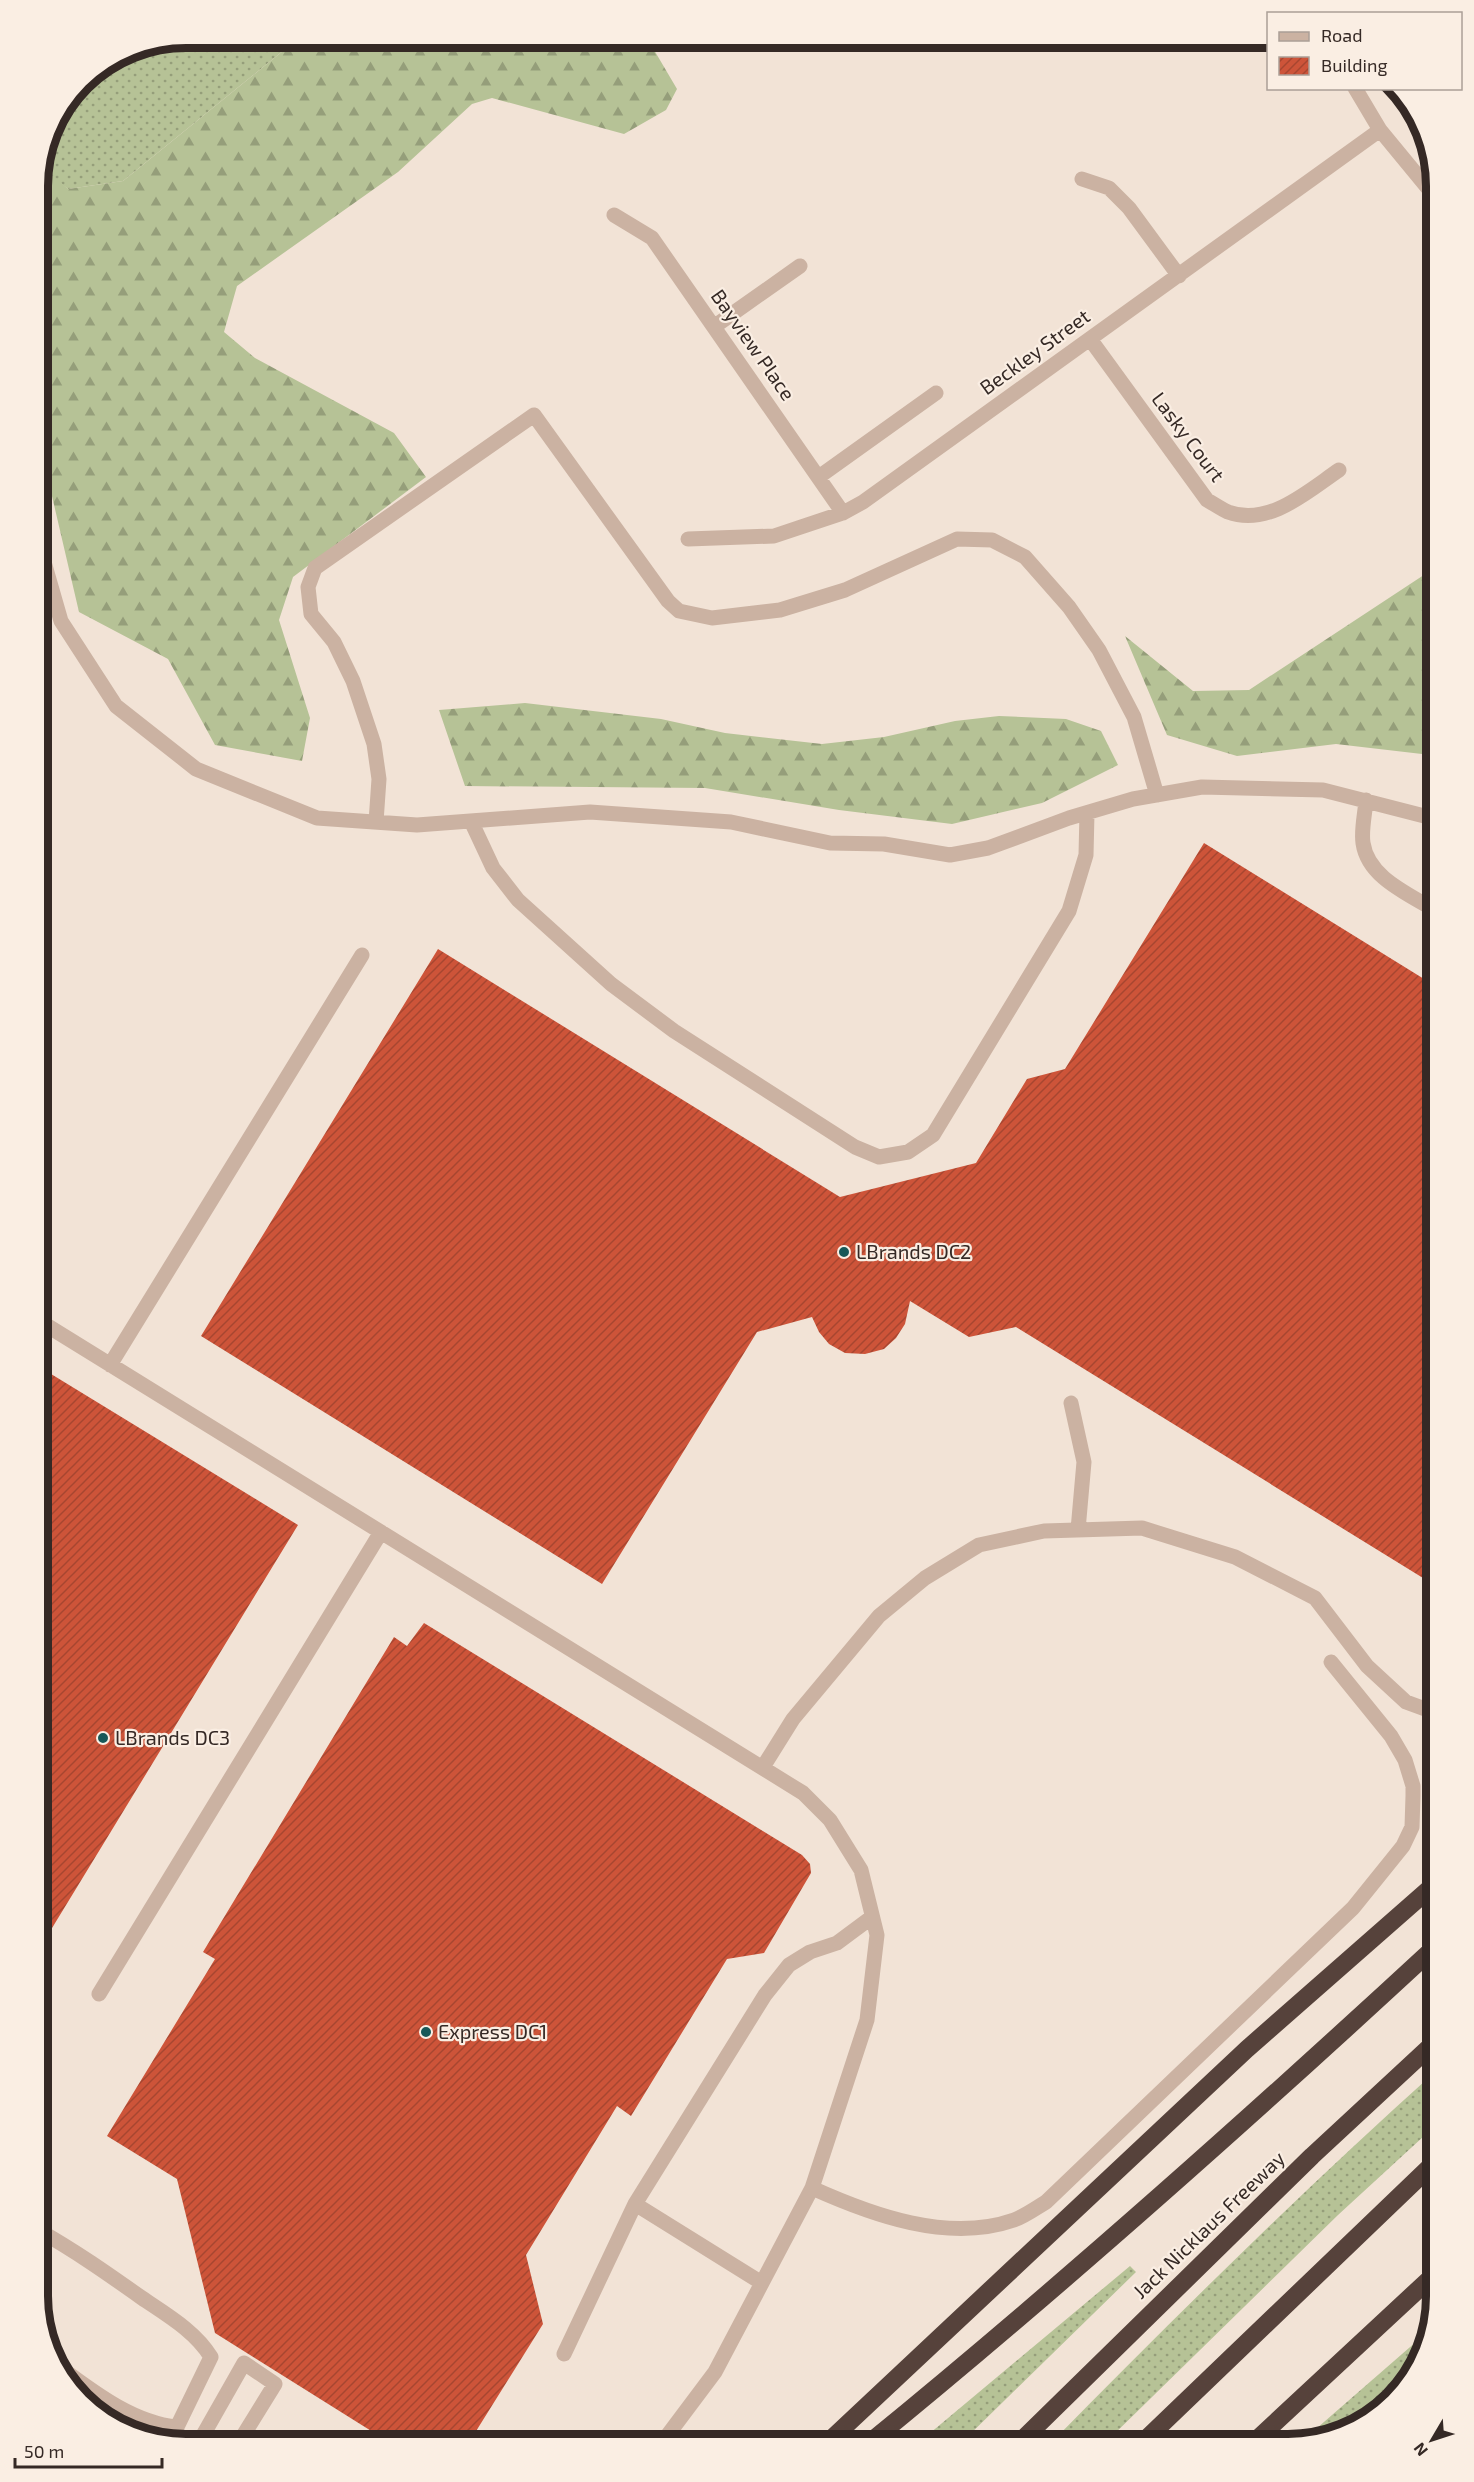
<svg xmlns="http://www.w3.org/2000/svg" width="1474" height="2482" font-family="'Exo 2',sans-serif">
<defs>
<pattern id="grass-dots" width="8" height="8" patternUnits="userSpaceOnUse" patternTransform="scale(1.5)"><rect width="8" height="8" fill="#b6c296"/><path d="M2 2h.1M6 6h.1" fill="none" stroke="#959e7a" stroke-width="1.8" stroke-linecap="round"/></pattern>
<pattern id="forest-firs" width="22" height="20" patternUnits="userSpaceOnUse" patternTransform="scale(1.5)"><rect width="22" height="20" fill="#b6c296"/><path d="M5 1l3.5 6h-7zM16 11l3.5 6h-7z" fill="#959e7a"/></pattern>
<pattern id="building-hatch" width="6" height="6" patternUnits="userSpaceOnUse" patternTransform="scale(1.5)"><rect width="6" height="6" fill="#cd5439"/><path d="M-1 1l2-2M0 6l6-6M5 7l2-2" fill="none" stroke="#a74630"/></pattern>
</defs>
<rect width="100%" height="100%" fill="#f2e3d6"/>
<path fill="url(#grass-dots)" d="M186,38h110l-7,8 -166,135 -55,8c-6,-5 -17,-12 -20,-20 -17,-42 45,-108 83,-121 17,-5 37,-7 55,-10z
M1436,2071v54l-98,90 -234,229h-54c125,-127 253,-254 386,-373z
M1130,2266l6,6 -176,172h-43z
M1425,2334l-13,44 -59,51 -52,13z"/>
<path fill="url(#forest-firs)" d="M296,38h351l30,51 -11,21 -42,24 -132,-36 -20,6 -74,68 -161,114 -13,46 31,26 139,75 32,44 -133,100 -14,43 31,98 -8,43 -87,-16 -47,-86 -89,-47 -41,-176v-260l6,-26 4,21 20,18 55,-8 166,-135z
M1436,567v193l-14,-6 -86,-10 -99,12 -70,-21 -42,-99 68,55 56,-1z
M525,703l136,16 64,14 97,11 62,-7 71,-16 44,-5 67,3 35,12 17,34 -76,38 -90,21 -113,-14 -134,-22 -240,-2 -26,-76z"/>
<path fill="url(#building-hatch)" d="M1204,843l233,144 -1,599 -420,-259 -47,10 -59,-36 -5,23 -9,14 -12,11 -19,5 -20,-1 -16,-9 -10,-12 -7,-15 -55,15 -155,252 -401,-248 237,-387 402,248 136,-34 51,-84 38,-10z
M38,1366l260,159 -260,426z
M424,1623l378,232 8,9 1,9 -47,80 -37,6 -96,157 -14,-10 -91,149 17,69 -75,120h-76l-177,-111 -38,-154 -70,-43 108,-177 -12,-7 191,-315 13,9z"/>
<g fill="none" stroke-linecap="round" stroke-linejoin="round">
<path stroke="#cbb2a2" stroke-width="15" d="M1355,88l25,42 56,68
M1082,179l27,9 20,20 50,68
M614,215l38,23 191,275
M715,326l85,-60
M1090,339l117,161c7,4 14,9 21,12 41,15 80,-21 111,-42
M820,476l116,-83
M688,539l86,-3 69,-23 20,-11 517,-372
M38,541l23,80 55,85 80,63 121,49 100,7 173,-13 141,10 99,21 54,1 66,11 38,-7 81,-30 64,-19 69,-12 121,3 113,29
M1366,800c-1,14 -5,30 -3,43 5,35 46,51 73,68
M471,821l22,47 25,32 93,84 63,47 181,116 24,10 29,-5 25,-17 136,-224 17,-56 1,-42
M376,822l3,-43 -5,-35 -21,-63 -19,-39 -23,-28 -3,-27 7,-19 219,-153 134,186 11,10 33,7 68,-8 65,-20 112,-51 35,1 33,17 44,50 30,43 35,67 23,78
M38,1320l765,473 27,27 31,50 16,65 -10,85 -55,168 -97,184 -54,72
M110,1365l252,-410
M1071,1403l13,59 -6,68
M763,1767l30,-48 86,-103 46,-38 54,-33 65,-14 98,-3 93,29 80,41 52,68 39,36 30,11
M99,1994l282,-462
M812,2188c60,27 136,55 202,32 11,-4 22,-12 32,-18l307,-294 50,-62 9,-19 1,-31v-10l-8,-26 -14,-24 -60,-74
M635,2204l127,79
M38,2230c36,20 70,44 104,68 25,17 53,33 69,59l-34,70c-47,-5 -87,-38 -124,-65
M564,2354l71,-150 130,-209 24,-30 21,-13 27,-9 35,-26
M198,2444l46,-81 31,21 -37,60"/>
<path stroke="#56423b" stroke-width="18" d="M826,2444l421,-395 189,-166
M868,2444c195,-159 383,-327 568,-498
M1018,2444l294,-288 124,-115
M1141,2444l295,-283
M1252,2444l184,-171"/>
</g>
<g fill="#185858" stroke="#faeee3" stroke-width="2">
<circle cx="844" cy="1252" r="6"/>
<circle cx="103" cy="1738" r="6"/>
<circle cx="426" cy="2032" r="6"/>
</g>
<g text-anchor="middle" stroke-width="4.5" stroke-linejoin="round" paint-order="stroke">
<g font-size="20" fill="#352925" stroke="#faeee3">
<text transform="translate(753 345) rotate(55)" y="7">Bayview Place</text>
<text transform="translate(1035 352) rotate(-36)" y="7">Beckley Street</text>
<text transform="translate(1188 437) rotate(53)" y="7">Lasky Court</text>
<text transform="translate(1209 2225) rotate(-44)" y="7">Jack Nicklaus Freeway</text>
</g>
<g font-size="20" fill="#352925" stroke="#faeee3" text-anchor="start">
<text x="856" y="1259">LBrands DC2</text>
<text x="115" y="1745">LBrands DC3</text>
<text x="438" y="2039">Express DC1</text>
</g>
</g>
<path d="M0 0H1474V2482H0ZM186 48H1288A138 138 0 0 1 1426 186V2296A138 138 0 0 1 1288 2434H186A138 138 0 0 1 48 2296V186A138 138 0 0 1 186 48Z" fill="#faeee3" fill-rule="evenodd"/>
<path fill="none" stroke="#352925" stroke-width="8" d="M186 48H1288A138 138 0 0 1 1426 186V2296A138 138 0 0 1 1288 2434H186A138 138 0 0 1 48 2296V186A138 138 0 0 1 186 48Z"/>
<rect x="1267" y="12" width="195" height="78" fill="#faeee3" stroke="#ab9f97" stroke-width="1.5"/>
<rect x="1279" y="32" width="30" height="9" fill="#cbb2a2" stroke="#ab9f97" stroke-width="1.5"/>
<text x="1321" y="42" font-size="18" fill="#352925">Road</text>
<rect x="1279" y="57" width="30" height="18" fill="url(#building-hatch)" stroke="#ab9f97" stroke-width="1.5"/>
<text x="1321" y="72" font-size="18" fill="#352925">Building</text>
<g transform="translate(1432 2440) rotate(231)" stroke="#faeee3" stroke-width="4.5" paint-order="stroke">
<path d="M0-4.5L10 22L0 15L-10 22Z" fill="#352925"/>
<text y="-9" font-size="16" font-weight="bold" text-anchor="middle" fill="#352925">N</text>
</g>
<path d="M15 2458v9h147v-9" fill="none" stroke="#352925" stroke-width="3"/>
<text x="24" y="2458" font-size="18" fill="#352925" stroke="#faeee3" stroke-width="4.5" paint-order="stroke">50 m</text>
</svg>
